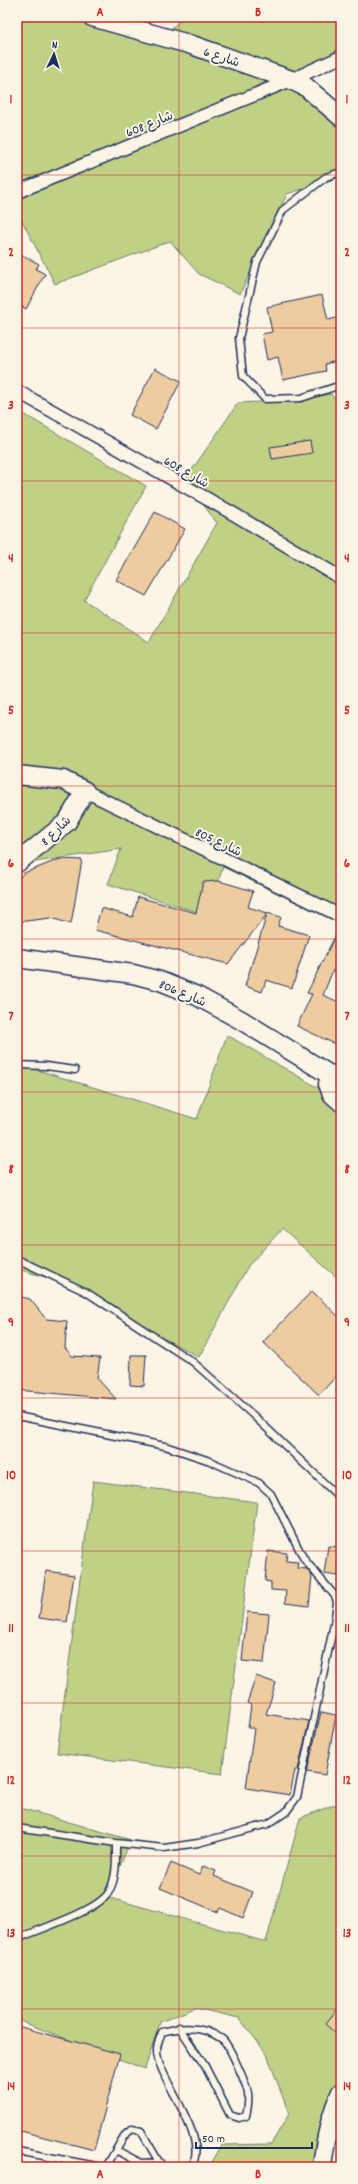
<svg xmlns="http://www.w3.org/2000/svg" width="358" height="2184" font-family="Dekko,'Playpen Sans Arabic',sans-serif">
<rect width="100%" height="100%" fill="#fcf5e5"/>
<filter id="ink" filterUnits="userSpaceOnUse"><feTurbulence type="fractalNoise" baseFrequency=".025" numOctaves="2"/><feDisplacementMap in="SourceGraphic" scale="8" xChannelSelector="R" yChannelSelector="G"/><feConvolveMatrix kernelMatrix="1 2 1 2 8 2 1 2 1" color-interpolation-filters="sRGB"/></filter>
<g filter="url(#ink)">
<path fill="#c0d186" stroke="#6e8072" d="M17,17h65l79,20 23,-20h152l5,4v27l-57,33 57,42v54l-54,17 -47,100 -41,-20 -29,-33 -115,43 -38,-73z
M331,394l10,14v516l-118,-57 -16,48 -99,-31 13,-35 -92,14 -12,4v-457l129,76 -62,114 65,42 68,-119 -32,-43 53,-77 47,-2z
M227,1035l114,66v180l-59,-52 -34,37 -49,91 -144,-77 -38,-11v-204l17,4 163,50z
M93,1481l164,21 -35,272 -165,-21z
M341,1802v330l-14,-2 -6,37h-112l13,-22 49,-1 18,-30 -22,-60 -28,-36 -44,-10 -35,14 -15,47 -128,-49v-213l114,33 -24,57 159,45 34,-124z"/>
<path fill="#efcca0" stroke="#1b2f5e" d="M17,252l22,12 -3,5 9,5 -19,35 -9,-5z
M322,295l6,25 13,-3v43l-16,4 1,7 -43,9 -5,-23 -11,3 -5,-26 10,-2 -5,-25z
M155,368l26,13 -25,48 -26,-14z
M310,441l2,12 -40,6 -2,-12z
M155,512l30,17 -39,67 -30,-16z
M60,859l22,1 -11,64 -20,-6 -34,4v-42l7,-7z
M219,881l34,10 -5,16 33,10 -3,9 31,9 -17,53 -26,-8 -4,12 -17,-6 22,-72 -39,50 -133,-34 6,-22 32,9 5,-20 58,16 7,-31z
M341,924v50l-8,-4 -10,25 18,8v44l-44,-21 15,-32 -5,-1z
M312,1291l29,28v52l-22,24 -56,-53z
M17,1296l13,3 16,20 21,2 -2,27 7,8 28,2 -3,20 19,21 -99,-9z
M131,1355h15l-2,31 -14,-1z
M328,1546l13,1 -3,29 -14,-2z
M268,1551l19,2 -1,8 12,1 -1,6 10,1 5,7 -3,30 -24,-3 1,-12 -15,-1v-8l-6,-1z
M46,1571l28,4 -7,47 -28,-4z
M247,1612l22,2 -5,49 -22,-2z
M256,1676l20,7 -10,31 43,7 -11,49h-3l-5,25 -44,-7 8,-60h-6l3,-23 -4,-2z
M321,1712l15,3 -11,60 -18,-3z
M171,1863l28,12 4,-9 13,5 -2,5 39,16 -10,26 -23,-10 -2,4 -58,-24z
M341,2005v33l-16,-14z
M17,2026l103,28 -26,96 -77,-20z"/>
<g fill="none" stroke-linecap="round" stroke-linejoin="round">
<g stroke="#1b2f5e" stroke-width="9">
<path id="lane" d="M341,172l-15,5 -43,33 -26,52 -18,76 4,38 22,23 36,-1 40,-13
M17,1065l29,1 29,4
M17,1259l69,33 107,70 61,54 87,83
M17,1416l148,30 45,15 49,22 12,11 33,65 31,37 2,6 -3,22 -37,173 -11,15 -18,12 -70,19 -34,5 -48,-5 -99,-15
M17,1939c22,-10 81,-28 92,-47 8,-15 7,-33 7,-49
M179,2027l26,39 25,49 9,3 7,-2c2,-8 3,-14 2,-22 -1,-9 -19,-50 -26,-55 -18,-13 -39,-13 -60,-7 -3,8 -7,17 -4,26 6,28 52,82 33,109
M116,2150l25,13 19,-1
M17,2151l85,16
M106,2167l18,-31 8,-7 9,2 21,36"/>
</g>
<g stroke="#1b2f5e" stroke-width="15">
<path id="street" d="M17,192l274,-112 50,-23
M17,391l215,122 109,65
M85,791l256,125"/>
</g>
<g stroke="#1b2f5e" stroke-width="21">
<path id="secondary" d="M92,17l100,28 99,35 15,7 35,30
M17,775l46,5 22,11 -18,31 -50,41
M17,958l116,16 27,7 37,15 44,24 89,55
M341,1074l-11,1 -2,9 4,10 9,8
M322,2167c3,-26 8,-51 19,-75"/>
</g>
<use href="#lane" stroke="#fcf5e5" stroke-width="6"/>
<use href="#street" stroke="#fcf5e5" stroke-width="12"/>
<use href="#secondary" stroke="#fcf5e5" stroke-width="18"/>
</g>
</g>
<path fill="none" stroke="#d62828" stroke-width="1" stroke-opacity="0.55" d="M179,17v2150M17,175h324M17,328h324M17,481h324M17,633h324M17,786h324M17,939h324M17,1092h324M17,1245h324M17,1398h324M17,1551h324M17,1703h324M17,1856h324M17,2009h324"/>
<g text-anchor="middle" stroke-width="4" stroke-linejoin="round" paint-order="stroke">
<g font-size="13" fill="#1b2f5e" stroke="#fcf5e5">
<text transform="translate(222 56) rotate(19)" y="5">شارع 6</text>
<text transform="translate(149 123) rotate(-22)" y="5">شارع 608</text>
<text transform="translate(187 471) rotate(30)" y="5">شارع 608</text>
<text transform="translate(55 830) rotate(-44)" y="5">شارع 8</text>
<text transform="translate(219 841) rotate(26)" y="5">شارع 805</text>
<text transform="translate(183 992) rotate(23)" y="5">شارع 806</text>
</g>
</g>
<rect width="358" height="2184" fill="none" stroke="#fcf5e5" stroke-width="44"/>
<g transform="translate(54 54) rotate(4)" stroke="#fcf5e5" stroke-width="3" paint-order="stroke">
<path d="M0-3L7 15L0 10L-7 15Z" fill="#1b2f5e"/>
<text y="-6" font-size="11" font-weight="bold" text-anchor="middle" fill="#1b2f5e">N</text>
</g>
<path d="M196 2142v6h116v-6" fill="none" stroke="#1b2f5e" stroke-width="2"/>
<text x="202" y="2142" font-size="12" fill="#1b2f5e" stroke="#fcf5e5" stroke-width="3" paint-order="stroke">50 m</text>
<rect x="22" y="22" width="314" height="2140" fill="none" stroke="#d62828" stroke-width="1.5"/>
<g font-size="13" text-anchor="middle" font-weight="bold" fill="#d62828">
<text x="100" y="16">A</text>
<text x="258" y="16">B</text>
<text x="11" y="103">1</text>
<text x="347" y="103">1</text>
<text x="11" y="256">2</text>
<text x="347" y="256">2</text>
<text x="11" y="409">3</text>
<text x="347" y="409">3</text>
<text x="11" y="562">4</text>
<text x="347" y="562">4</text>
<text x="11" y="714">5</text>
<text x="347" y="714">5</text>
<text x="11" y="867">6</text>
<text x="347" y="867">6</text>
<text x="11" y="1020">7</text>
<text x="347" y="1020">7</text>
<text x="11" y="1173">8</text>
<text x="347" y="1173">8</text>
<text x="11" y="1326">9</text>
<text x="347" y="1326">9</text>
<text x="11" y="1479">10</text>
<text x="347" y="1479">10</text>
<text x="11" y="1632">11</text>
<text x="347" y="1632">11</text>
<text x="11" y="1784">12</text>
<text x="347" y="1784">12</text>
<text x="11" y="1937">13</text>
<text x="347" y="1937">13</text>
<text x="11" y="2090">14</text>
<text x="347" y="2090">14</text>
<text x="100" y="2178">A</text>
<text x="258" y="2178">B</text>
</g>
</svg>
